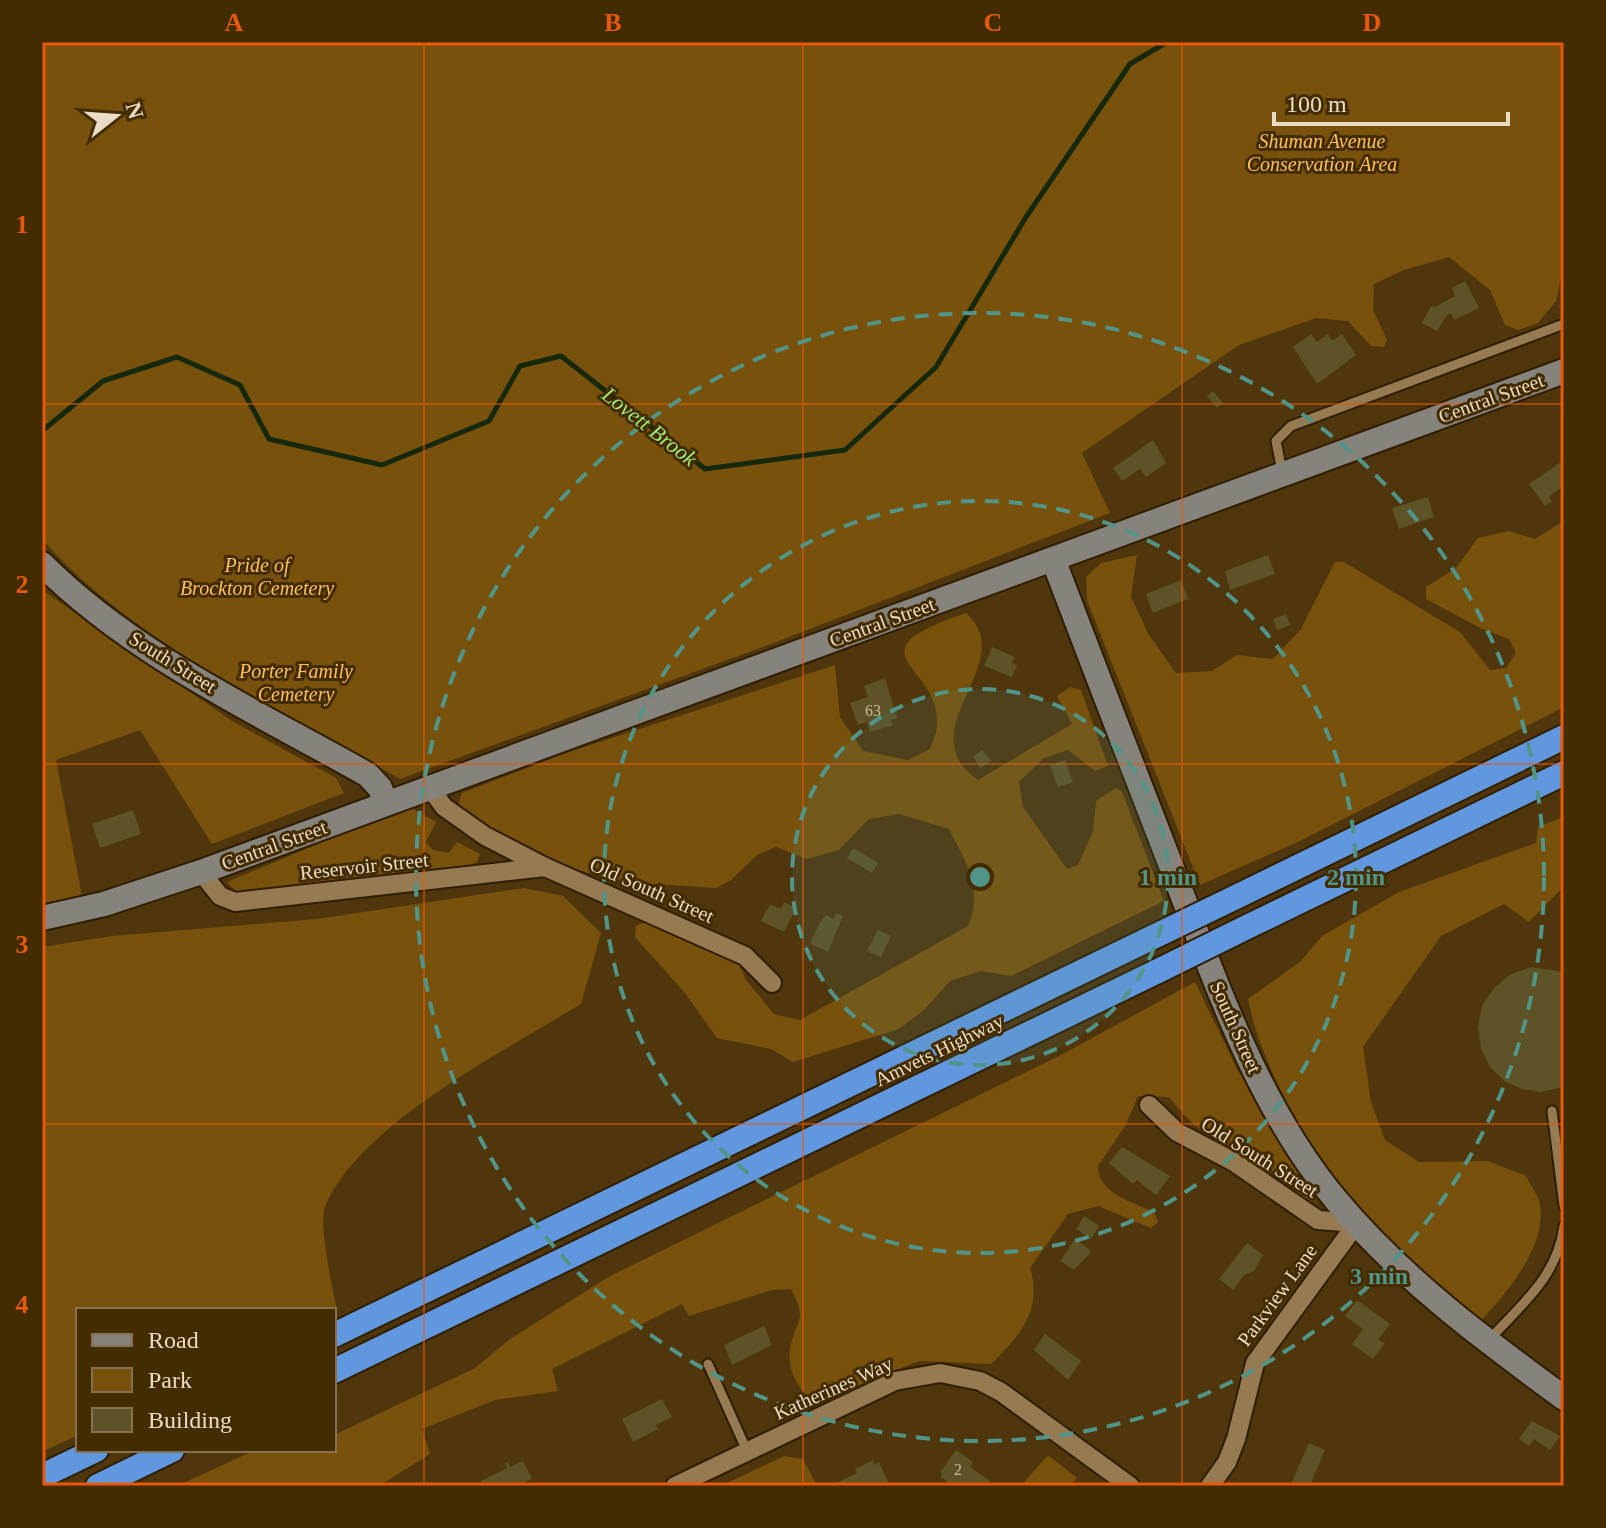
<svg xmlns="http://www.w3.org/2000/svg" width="1606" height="1528" font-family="Georgia,serif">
<rect width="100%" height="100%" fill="#4f360d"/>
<path fill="#78520c" d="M42,42h1522v222l-8,37 -18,22 -20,7 -13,-5 -15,-35 -41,-33 -45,13 -30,14 -1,26 14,30 -3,7 -13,-1 -23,-25 -32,-3 -77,27 -157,108 28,60 -347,134 -363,132c-119,-69 -267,-136 -358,-240z
M1562,522l2,185 -264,134 -100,44 -113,-285 -1,-23 15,-14 36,-8 -6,42 18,38 27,38 36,-2 25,-16 36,4 28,-30 34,-67h9l116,70 30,38 16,-2 10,-15 -7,-14 -29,-11 -54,-29v-12l30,-19 22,-30 31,-7 26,8z
M42,590l190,131 104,57 8,15 -132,51 -72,-114 -84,30 26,136 -40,8z
M966,613c56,49 -60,117 12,167l94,-56 -15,-28 13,-9 11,3 27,76 -13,5 -27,-21 -24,8 -25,24 4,25 44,62 11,-4 15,-34 3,-30 20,-13 6,4 42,109 -153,75 -30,-5 -31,10 -26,29 -25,19 -106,33 -22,-13 -54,-11 -32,-45 -50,-56 1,-11 8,-4 92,36 10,22 28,34 26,6 168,-94c16,-37 -2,-64 -19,-97l-50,-15 -30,5 -30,31 -32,9 -31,-12 -19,8 -26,25 -15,8 -93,-6 -52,-14 -85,-43 -28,-19 4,-13 107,-41 266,-87 5,52 23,34 45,9 22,-11c2,-7 7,-16 7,-24 5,-60 -93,-71 29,-112z
M413,809l23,13 -10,20 7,8 16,3 8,-11 23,12 -3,8 -10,5 -229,26 -11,-11 169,-71z
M1564,817v69l-35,36 -25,-18 -63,32 -78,111 8,55 14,38 34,22 69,-1 38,15c4,9 13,20 14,29 7,44 -37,92 -64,121 -31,-29 -65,-58 -94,-89 -55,-59 -119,-159 -134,-238l53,-38 21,-25 77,-44 137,-49 2,-16z
M524,888l39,8 38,37 -20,71c-75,46 -223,121 -256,203 -7,16 8,84 12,103h-259v125l-36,17v-505l70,-11 205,-17z
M1195,982l42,87 76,119 3,14c-17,-3 -29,-17 -42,-27 -42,-29 -73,-35 -105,-78l-31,-1 -12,29 -28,41c0,28 35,36 56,46l4,10 -7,6 -53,-22 -30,8 -38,54c13,42 -10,68 -39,96l-72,-3 -104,42c-20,-16 -32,-40 -22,-66 2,-8 8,-16 7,-24 -1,-8 -5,-16 -9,-24l-19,1 -83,26 -7,-12 -130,65 6,22 -63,9 -73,29 8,25 -51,32h-202l78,-36h79v-15l141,-67 35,-29 100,-63 449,-220z
M1048,1455l29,23 -8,8h-48z
M784,1456l19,3 14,27h-96z"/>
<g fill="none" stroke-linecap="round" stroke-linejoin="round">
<path stroke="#16290c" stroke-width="5" d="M42,431l61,-50 74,-24 63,28 29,54 113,26 107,-44 31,-55 41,-10 144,113 140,-19 91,-83 90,-150 104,-153 37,-22"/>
</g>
<path fill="#5e5326" d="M1465,281l14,27 -25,12 -3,-7 -4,2 -10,16 -15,-8 9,-17 4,1 20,-11 -3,-8z
M1311,334l6,8 11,-8 4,7 10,-7 14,21 -39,29 -24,-37z
M1213,391l10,12 -6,5 -10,-12z
M1153,440l13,23 -20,14 -6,-8 -18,12 -9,-13z
M1564,460v25l-15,12 3,5 -7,4 -16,-22z
M1428,497l6,20 -35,12 -7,-21z
M1268,555l7,19 -45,16 -5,-19z
M1181,580l7,19 -35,14 -7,-19z
M1286,614l4,11 -13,5 -4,-11z
M992,647l23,10 -3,6 5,2 -5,12 -28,-11z
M885,678l12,40 -6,2 2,5 -23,7 -3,-10 -9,3 -8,-22 18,-6 -4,-11z
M982,750l9,11 -10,7 -8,-11z
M1065,760l8,22 -15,5 -8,-22z
M133,810l8,24 -41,14 -8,-24z
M853,848l25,15 -6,10 -25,-15z
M784,902l12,6 -12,24 -23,-11 9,-17 11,5z
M836,913l7,3 -15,36 -18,-9 10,-21 6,-7 7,4z
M878,930l13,6 -10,21 -14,-6z
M1531,967l33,5v115l-23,5 -19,-3 -18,-8 -14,-14 -9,-18 -3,-22 4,-21 12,-18 17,-14z
M1122,1147l48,29 -14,19 -19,-15 -4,4 -24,-21z
M1084,1216l15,10 -8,13 -15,-10z
M1075,1239l14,10 1,4 -16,17 -14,-9z
M1247,1243l16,12 -9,16 -10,4 -11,15 -14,-11z
M1357,1300l33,24 -12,16 7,3 -12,16 -21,-15 11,-15 -18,-13z
M764,1326l8,19 -40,20 -8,-20z
M1045,1334l36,27 -13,19 -34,-30z
M662,1399l10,18 -16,8 2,4 -25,13 -11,-23z
M1532,1421l28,15 -10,14 -16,-11 -5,7 -10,-7z
M1309,1443l16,7 -15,36h-20z
M956,1450l17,12 -3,5 20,14 -4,5h-43l4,-5 -6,-4v-6z
M873,1460l1,5 5,-3 9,20 -7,4h-44l-1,-3 21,-10 -2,-4z
M523,1461l9,18 -15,7h-34l-2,-5 26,-13 -2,-5 3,-1 2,5z"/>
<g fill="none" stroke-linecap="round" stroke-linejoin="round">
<g stroke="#301e01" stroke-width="13">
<path id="lane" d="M1282,471l-6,-30 15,-15 273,-102
M1552,1111l12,95
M1489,1340c33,-36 68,-63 75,-114
M708,1364l39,87"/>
</g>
<g stroke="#301e01" stroke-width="22">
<path id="street" d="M430,788l14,19 41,29 60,31 200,89 27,27
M201,872l19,24 15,6 310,-35
M1149,1105l28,27 57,30 84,58 39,3
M675,1486l220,-105 45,-8 40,8 21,11 129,94
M1210,1486l17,-24 9,-23 19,-76 102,-140"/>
</g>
<g stroke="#301e01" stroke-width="28">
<path id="secondary" d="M1053,559c40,106 81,211 122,317 43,112 83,230 161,324 66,79 146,138 228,198
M42,564c91,91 215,148 326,211l12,13 6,16
M42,918l62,-14 97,-32 1363,-501"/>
</g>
<g stroke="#301e01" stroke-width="28">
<path id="highway" d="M1238,896l326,-159
M1249,926l315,-153
M334,1335l813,-395
M334,1371l824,-400
M42,1476l54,-26
M98,1486l74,-36"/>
</g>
<use href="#lane" stroke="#957a52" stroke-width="9"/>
<use href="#street" stroke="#957a52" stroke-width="18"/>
<use href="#secondary" stroke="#85837c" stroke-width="24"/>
<use href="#highway" stroke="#6197de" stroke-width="24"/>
<g stroke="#301e01" stroke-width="28" stroke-linecap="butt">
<path id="highway-bridge" d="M1147,940l91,-44
M1158,971l91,-45"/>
</g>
<use href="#highway-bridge" stroke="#6197de" stroke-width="24"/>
</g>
<path fill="none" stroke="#e8590c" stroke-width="2" stroke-opacity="0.55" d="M424,42v1444M803,42v1444M1182,42v1444M42,404h1522M42,764h1522M42,1124h1522"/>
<circle cx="980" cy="877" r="188" fill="#519488" fill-opacity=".12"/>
<g fill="none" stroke="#519488" stroke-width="4" stroke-dasharray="14 10">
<circle cx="980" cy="877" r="188"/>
<circle cx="980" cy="877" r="376"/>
<circle cx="980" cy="877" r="564"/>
</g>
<g text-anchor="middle" stroke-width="6" stroke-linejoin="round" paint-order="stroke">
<g font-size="16" fill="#c7b99e">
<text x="873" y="716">63</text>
<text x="958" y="1475">2</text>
</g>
<g font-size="20" font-style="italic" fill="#febf5e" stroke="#442c01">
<text x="1322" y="148">Shuman Avenue<tspan x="1322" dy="23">Conservation Area</tspan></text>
<text x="257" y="572">Pride of<tspan x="257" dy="23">Brockton Cemetery</tspan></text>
<text x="296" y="678">Porter Family<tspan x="296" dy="23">Cemetery</tspan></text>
</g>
<g font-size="20" fill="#eadbc6" stroke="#442c01">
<text transform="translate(1491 398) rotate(-20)" y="7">Central Street</text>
<text transform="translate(882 622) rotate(-20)" y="7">Central Street</text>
<text transform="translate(173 662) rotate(32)" y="7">South Street</text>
<text transform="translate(274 845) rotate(-20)" y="7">Central Street</text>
<text transform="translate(364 866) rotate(-6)" y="7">Reservoir Street</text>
<text transform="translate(652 890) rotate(24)" y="7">Old South Street</text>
<text transform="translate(1236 1027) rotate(66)" y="7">South Street</text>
<text transform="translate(939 1050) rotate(-26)" y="7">Amvets Highway</text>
<text transform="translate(1260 1157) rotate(32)" y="7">Old South Street</text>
<text transform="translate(1277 1295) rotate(-54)" y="7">Parkview Lane</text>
<text transform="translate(833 1388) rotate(-24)" y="7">Katherines Way</text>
</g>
<g font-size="22" font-style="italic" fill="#9eea76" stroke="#442c01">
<text transform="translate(650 426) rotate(38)" y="8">Lovett Brook</text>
</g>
</g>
<circle cx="980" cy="877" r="12" fill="#519488" stroke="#442c01" stroke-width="4"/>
<g font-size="24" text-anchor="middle" font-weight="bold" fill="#519488" stroke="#442c01" stroke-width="6" stroke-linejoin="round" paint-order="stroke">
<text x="1168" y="885">1 min</text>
<text x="1356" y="885">2 min</text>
<text x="1379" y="1284">3 min</text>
</g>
<rect width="1606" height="1528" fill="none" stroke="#442c01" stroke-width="88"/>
<rect x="76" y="1308" width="260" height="144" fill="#442c01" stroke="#867250" stroke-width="2"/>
<rect x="92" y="1334" width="40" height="12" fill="#85837c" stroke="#867250" stroke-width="2"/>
<text x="148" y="1348" font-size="24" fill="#eadbc6">Road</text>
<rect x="92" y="1368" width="40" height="24" fill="#78520c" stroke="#867250" stroke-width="2"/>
<text x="148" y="1388" font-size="24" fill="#eadbc6">Park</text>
<rect x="92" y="1408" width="40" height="24" fill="#5e5326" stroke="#867250" stroke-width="2"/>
<text x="148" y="1428" font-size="24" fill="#eadbc6">Building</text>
<g transform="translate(116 116) rotate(73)" stroke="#442c01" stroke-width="6" paint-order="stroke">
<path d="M0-6L14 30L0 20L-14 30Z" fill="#eadbc6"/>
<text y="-12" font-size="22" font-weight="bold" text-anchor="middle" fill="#eadbc6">N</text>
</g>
<path d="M1274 112v12h234v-12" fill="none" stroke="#eadbc6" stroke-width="4"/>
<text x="1286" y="112" font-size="24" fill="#eadbc6" stroke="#442c01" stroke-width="6" paint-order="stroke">100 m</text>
<rect x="44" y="44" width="1518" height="1440" fill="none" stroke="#e8590c" stroke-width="3"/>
<g font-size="26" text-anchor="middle" font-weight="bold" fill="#e8590c">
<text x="234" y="31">A</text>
<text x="613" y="31">B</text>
<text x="993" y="31">C</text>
<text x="1372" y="31">D</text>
<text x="22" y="233">1</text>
<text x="22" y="593">2</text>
<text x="22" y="953">3</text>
<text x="22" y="1313">4</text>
</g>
</svg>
